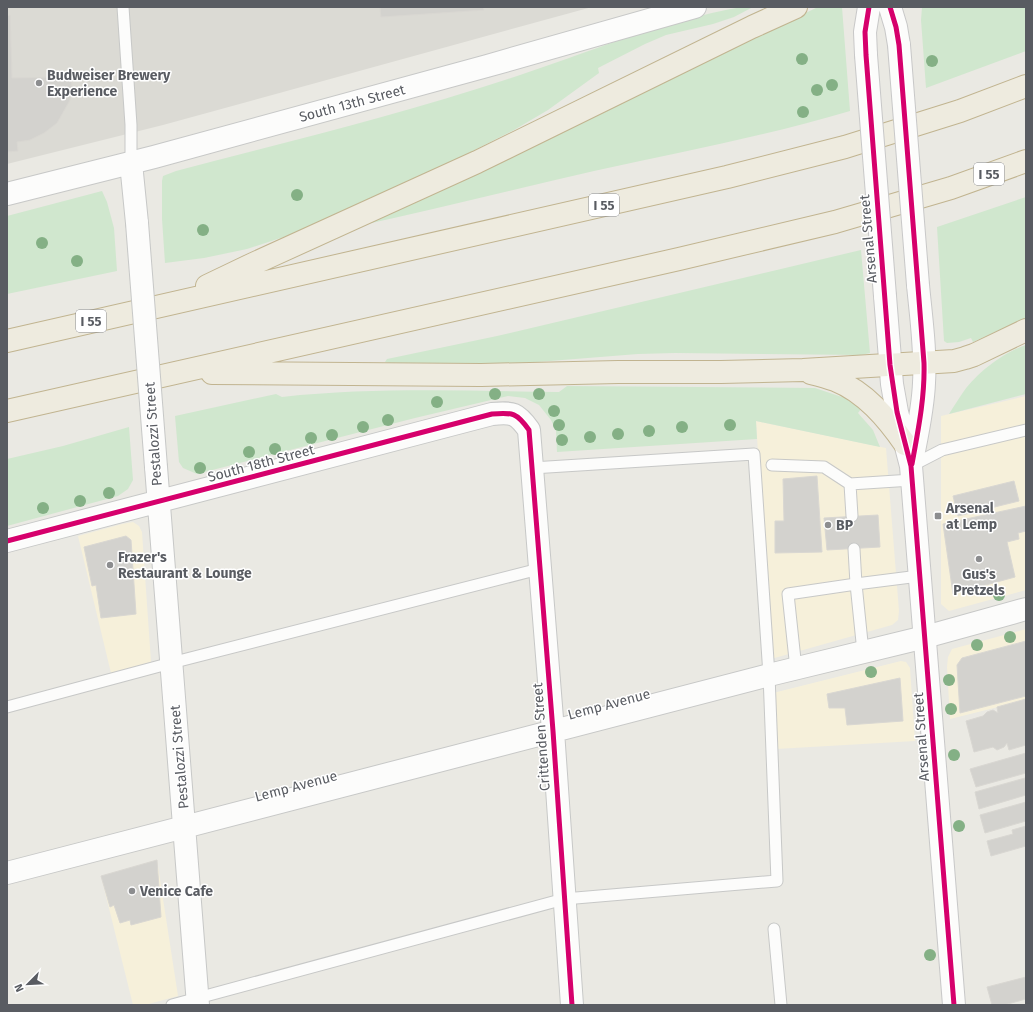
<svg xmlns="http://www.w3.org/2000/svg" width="1033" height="1012" font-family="'Fira Sans',sans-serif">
<rect width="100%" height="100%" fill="#eae9e3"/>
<path fill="#f6f0da" d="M1026,396v194l-77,21 -8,-7v-188z
M756,421l130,27 13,163 -1,9 -6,5 -121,34z
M133,522l6,4 3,6 9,130 -40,11 -33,-137 44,-12z
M1026,629v71l-76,19 -3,-52 1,-10 4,-8z
M901,661l5,1 4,6 5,73 -139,8 -3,-56z
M157,860l21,136 -33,9h-12l-32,-129z"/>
<path fill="#dbdad4" d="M7,7h585l-429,118 -156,39z"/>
<path fill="#d0e7ce" d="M742,7h11l-19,10 -21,7 -47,11 -21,9 -47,24 1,5 -51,37 -34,20 -81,41 -131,60 -55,18 -43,9 -39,5 -3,-44v-38l1,-5 13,-5c111,-29 223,-56 332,-92 77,-25 153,-58 234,-72z
M818,7h24l8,104c-84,25 -170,41 -256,60 -79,18 -157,38 -236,55z
M922,7h104v44l-100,37 -5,-68z
M102,191l5,11 7,26 3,43 -110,23v-78z
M1026,197v121l-53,24 -2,-4 -12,4 -12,1 -3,-2 -7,-114z
M861,250l9,103 -9,2 -186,-2 -37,1 -126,10h-118l-9,-2 2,-3 110,-23z
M1026,345v49l-77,20c5,-8 10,-16 15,-23 14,-19 40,-39 62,-46z
M567,386l248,2 30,10 16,11 -3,4 15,17 7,17 -124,-26 1,18 -200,13 -1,-21 -5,-11 -12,-15 -14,-7 -17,-2 -93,22 -218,56 -14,-6 -4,-6 -4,-46 101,-22 6,3c92,-10 185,-6 277,-5z
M129,427l4,53 -5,9 -10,7 -111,30v-67l56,-13z"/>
<path fill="#d3d2ce" stroke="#d9d7d2" d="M380,7h103l1,3 -103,7z
M10,15l2,63 59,-1 1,12 -2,11 -13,23 -13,10 -14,7 -13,2 1,9 -11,1v-136z
M817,476l5,76 -47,1v-32h9l-1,-42z
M1014,481l5,20 -61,15 -5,-20z
M1026,506v25l-8,2 1,6 -12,3 8,35 -62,17 -10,-70z
M878,515l2,32 -53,3 -3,-32z
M126,536l5,4 5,74 -35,4 -5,-33 -4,1 -8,-39z
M1026,641v55l-66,17 -3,-48 5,-7z
M900,678l3,43 -56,4 -2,-17h-16l-2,-14z
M1026,699v46l-17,5 -2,-7 -3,4 -7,3 -4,-3 -19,5 -8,-31 17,-5 4,-4 6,-2 5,3 -1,-6z
M1026,753v20l-50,14 -6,-18z
M1025,778l1,17 -47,14 -4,-17z
M1026,802v19l-41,12 -5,-18z
M1026,826v20l-35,10 -4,-15 26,-7 -1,-4z
M157,860l4,57 -30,8 -1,-5 -10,3 -6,-18 -4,2 -9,-31z
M1026,977v22l-22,6h-12l-5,-18z"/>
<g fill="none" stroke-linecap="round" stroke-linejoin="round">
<g stroke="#c7c8c7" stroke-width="13">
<path id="lane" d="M123,7l8,118v38
M772,465l52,2 26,17 62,-4
M911,466l31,-16 84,-20
M850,484l2,32
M854,549l2,35 63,-8
M796,669l-8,-75 68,-10 7,68
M7,707l164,-44 368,-94
M774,929l7,76
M172,1005l392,-106 213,-18 -8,-206 -15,-221 -222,14"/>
</g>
<g stroke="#c7c8c7" stroke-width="24">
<path id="street" d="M131,163l6,60
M7,194l147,-37 333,-91 208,-59
M156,467l42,538
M7,541l485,-127c21,-2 25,-1 37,16l24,301 19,274
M7,873l762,-198 156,-38 101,-28"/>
</g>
<g stroke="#c8c8c8" stroke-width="24">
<path id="secondary" d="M890,7l6,20 3,18
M866,55l-1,-23 4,-25
M885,296l7,88 5,28 14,54 43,539
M912,461c5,-26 11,-52 12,-78 2,-32 -3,-66 -6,-98"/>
</g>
<g stroke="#c1b490" stroke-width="24">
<path id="highway" d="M207,286l46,-22 224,-102 275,-135 44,-20
M7,341l720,-164 118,-30 115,-36 66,-25
M212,373l269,2 137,-3h103l82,-2 151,-9 11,-3 9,-3 52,-25
M811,373c8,2 16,4 24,7 30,12 52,38 70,64
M7,411l672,-152 156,-37 116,-34 75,-27"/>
</g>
<use href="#lane" stroke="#fcfcfb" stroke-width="11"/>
<use href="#street" stroke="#fcfcfb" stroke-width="22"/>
<use href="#secondary" stroke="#fcfcfb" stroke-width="22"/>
<use href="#highway" stroke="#eeebdf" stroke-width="22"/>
<g stroke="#c7c8c7" stroke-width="24" stroke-linecap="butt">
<path id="street-bridge" d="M137,223l19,244"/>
</g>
<g stroke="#c8c8c8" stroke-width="24" stroke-linecap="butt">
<path id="secondary-bridge" d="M899,45l19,240
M866,55l19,241"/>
</g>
<use href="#street-bridge" stroke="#fcfcfb" stroke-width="22"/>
<use href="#secondary-bridge" stroke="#fcfcfb" stroke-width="22"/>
<g stroke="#fff" stroke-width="8">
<path id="cycleway" d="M869,7l-4,25 1,23 24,310 7,47 14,54 43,539
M890,7l6,20 3,18 25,318c1,34 -6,68 -12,101
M7,541l485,-127c21,-2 25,-1 37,16l24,301 19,274"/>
</g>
<use href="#cycleway" stroke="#d6006c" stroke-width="5"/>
</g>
<g fill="#84b085">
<circle cx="802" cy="59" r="6"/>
<circle cx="932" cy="61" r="6"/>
<circle cx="832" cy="85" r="6"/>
<circle cx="817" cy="90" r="6"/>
<circle cx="803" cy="112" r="6"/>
<circle cx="297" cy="195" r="6"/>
<circle cx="203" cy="230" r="6"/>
<circle cx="42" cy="243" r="6"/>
<circle cx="77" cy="261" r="6"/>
<circle cx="495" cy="394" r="6"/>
<circle cx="539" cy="394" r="6"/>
<circle cx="437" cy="402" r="6"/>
<circle cx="554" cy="411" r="6"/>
<circle cx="388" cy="420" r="6"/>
<circle cx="559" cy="425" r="6"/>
<circle cx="730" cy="425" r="6"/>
<circle cx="363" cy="427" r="6"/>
<circle cx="682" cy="427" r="6"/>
<circle cx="649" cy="431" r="6"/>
<circle cx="618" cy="434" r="6"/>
<circle cx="332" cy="435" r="6"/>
<circle cx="590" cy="437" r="6"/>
<circle cx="311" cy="438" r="6"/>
<circle cx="562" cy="440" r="6"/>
<circle cx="275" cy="449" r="6"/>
<circle cx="249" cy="452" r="6"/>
<circle cx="200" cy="468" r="6"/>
<circle cx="109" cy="493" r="6"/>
<circle cx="80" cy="501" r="6"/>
<circle cx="43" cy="508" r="6"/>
<circle cx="999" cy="595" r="6"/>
<circle cx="1010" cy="637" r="6"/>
<circle cx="977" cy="645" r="6"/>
<circle cx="871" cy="672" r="6"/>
<circle cx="949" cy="680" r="6"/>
<circle cx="951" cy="709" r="6"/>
<circle cx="954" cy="755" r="6"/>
<circle cx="959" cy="826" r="6"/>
<circle cx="930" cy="955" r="6"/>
</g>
<g fill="#8c8d8f" stroke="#fff" stroke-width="1.5">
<circle cx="39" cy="83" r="4"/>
<rect x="934" y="512" width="8" height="8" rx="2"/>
<circle cx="828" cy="525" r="4"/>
<circle cx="979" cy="559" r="4"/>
<circle cx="110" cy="565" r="4"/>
<circle cx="132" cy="891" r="4"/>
</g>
<g text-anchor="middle" stroke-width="3" stroke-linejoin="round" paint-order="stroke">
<g fill="#fff" stroke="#8b8d91" stroke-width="1">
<rect x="974" y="163" width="30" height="22" rx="3"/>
<rect x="589" y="194" width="30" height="22" rx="3"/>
<rect x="76" y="310" width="30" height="22" rx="3"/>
</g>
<g font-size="13" font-weight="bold" fill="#595c62">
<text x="989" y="179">I 55</text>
<text x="604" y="210">I 55</text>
<text x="91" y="326">I 55</text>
</g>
<g font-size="14" font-weight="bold" fill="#595c62" stroke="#fff" text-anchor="start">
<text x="47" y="80">Budweiser Brewery<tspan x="47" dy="16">Experience</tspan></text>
<text x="946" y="513">Arsenal<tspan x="946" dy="16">at Lemp</tspan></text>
<text x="836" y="530">BP</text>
<text x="118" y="562">Frazer's<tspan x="118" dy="16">Restaurant &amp; Lounge</tspan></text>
<text x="979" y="579" text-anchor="middle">Gus's<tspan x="979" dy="16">Pretzels</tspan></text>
<text x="140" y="896">Venice Cafe</text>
</g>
<g font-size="14" fill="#595c62" stroke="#fff">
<text transform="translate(352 103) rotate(-15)" y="5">South 13th Street</text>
<text transform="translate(868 239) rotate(-95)" y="5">Arsenal Street</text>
<text transform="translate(153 434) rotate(-94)" y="5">Pestalozzi Street</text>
<text transform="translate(261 463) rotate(-15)" y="5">South 18th Street</text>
<text transform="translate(609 704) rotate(-15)" y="5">Lemp Avenue</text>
<text transform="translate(541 737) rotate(-94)" y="5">Crittenden Street</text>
<text transform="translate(921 737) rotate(-94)" y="5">Arsenal Street</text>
<text transform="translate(179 757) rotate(-95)" y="5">Pestalozzi Street</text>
<text transform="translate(296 786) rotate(-15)" y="5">Lemp Avenue</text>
</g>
</g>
<rect width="1033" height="1012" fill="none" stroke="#595c62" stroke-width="16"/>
<g transform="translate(28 984) rotate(246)" stroke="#ffffff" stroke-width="3" paint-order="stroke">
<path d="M0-3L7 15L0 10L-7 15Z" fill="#595c62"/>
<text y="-6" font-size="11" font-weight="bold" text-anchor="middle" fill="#595c62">N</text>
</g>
</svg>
